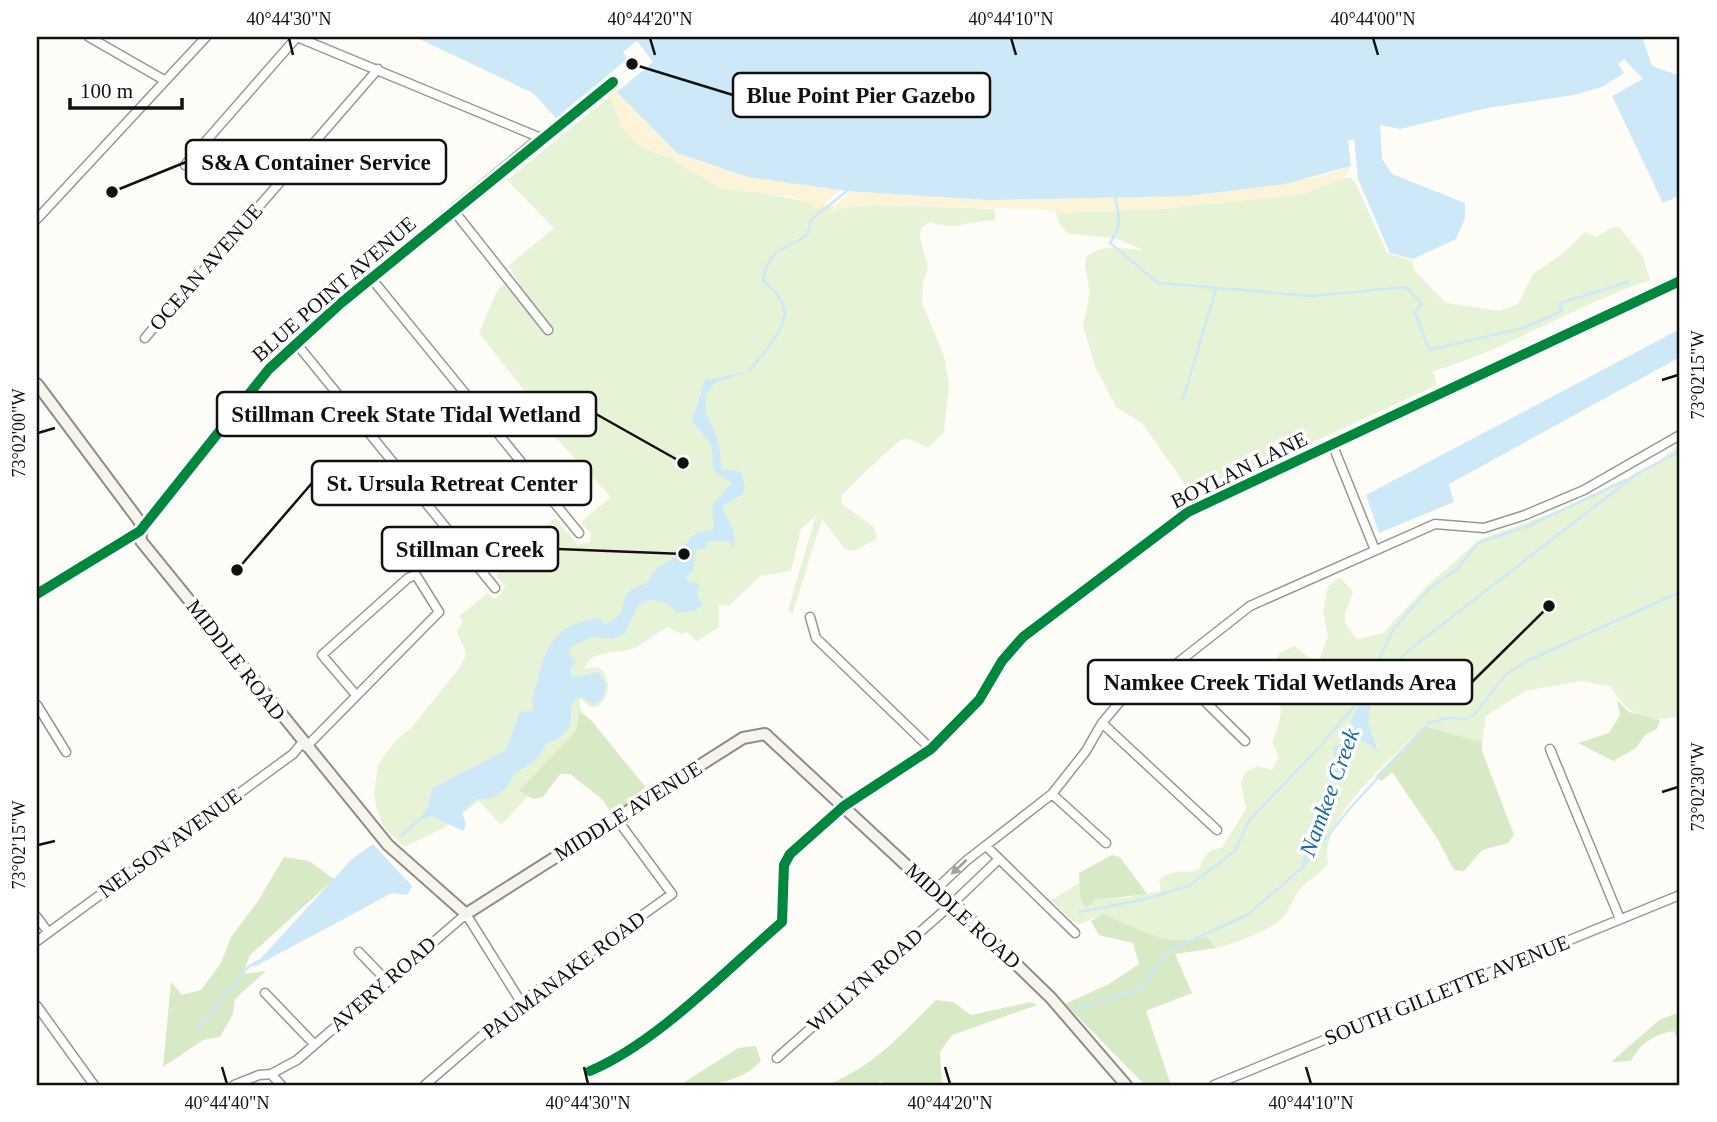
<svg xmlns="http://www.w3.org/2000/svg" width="1717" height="1122" font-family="'Times New Roman',serif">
<rect width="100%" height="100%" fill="#fdfcf7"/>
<path fill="#e7f3d7" d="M620,88l31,44 35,27 86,36 69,13 32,-3 122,4v11c-24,1 -42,11 -65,2l-9,6 -1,10 8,30 -5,14 -1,21 22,53 5,28 -5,48 -15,15c-8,-1 -18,-10 -26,-8 -7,3 -56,50 -62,58l1,7 32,23 3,12 -23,12 -9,-2 -23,-30 -30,96 -4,-5 28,-95 -15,14 -10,42 -31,5 -31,30 -10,-2v23l-22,14 -10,-9 -6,2 -14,-7c-12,7 -26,20 -39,23 -14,4 -40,0 -43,19l13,-2 7,6c5,15 4,24 -8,34h-7l-10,-9v11l8,9 -30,45 -57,62 -22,-24 -35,27 -40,19 -21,-21 -7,-19 -2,-13 4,-29 16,-23 17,-14 50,-62 5,-13 -9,-21 6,-11 -4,-5 29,-23 6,6 8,-6 3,-7 -9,-11 32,-26 -4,-5 31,-26 23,27 12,-3 1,-8 -10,-12 30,-25 -57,-61 -9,-19 -66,-84c7,-13 14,-39 23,-48h6l5,8 8,-6 -12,-22 45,-37 -47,-48z
M1345,178h6l5,6 31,69 25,8 2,9 32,33 53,8 19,-7 15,-30 28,-19 24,-23 11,5 17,-10 7,1 23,29 7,23c-75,25 -141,69 -217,91l4,14 -243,112 -52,-74 -25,-15 -21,-39 -13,-43 7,-34 -5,-25 1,-10c18,-15 37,-7 58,-7l-29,-12 -47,-4 -8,-10 -4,-11 106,-4 141,-15z
M1680,444v272c-35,8 -51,0 -70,-30l-29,-5 -56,10 -39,25 -4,26 -58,-16c-29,30 -106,92 -96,137 -7,12 -18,15 -27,25 -8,9 -10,20 -17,28 -12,15 -50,27 -68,32l-9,-11c-45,10 -64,-7 -104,-23l-23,10 -8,-3 -21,-21 30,-18v14l13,4 29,-2 38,-7 -2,-11c17,-15 27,-3 41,-12 4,-12 8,-19 22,-20l24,-39 -5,-26 4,-10 12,-7 15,4 7,-13 -7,-15c17,-40 5,-36 -2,-74l10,-15 14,-7 24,18 10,-28 -5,-24 5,-26 12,-9 13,15c-8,25 -15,25 4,47l26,-6 44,-47 52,-46 91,-34 43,-21 46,-24z"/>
<path fill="#d8eac5" d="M1617,700l12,12 31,8 -3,9 -12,6 -9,13 -23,13 -35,-18 31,-10 11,-18z
M579,712l12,8 56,69 -35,25 -9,-14 -33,-26h-10l-17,23 -10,2 -14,-8 57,-60z
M1424,726l58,16v9l32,84 -6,8 -26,7 -18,21 -10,-1 -17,-32 -45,-66 -10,9 -7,-4z
M1112,855l8,2 27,37 -52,6 -9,8 -6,-12 -1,-23z
M284,857l25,4 25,18 -84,76 -7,19 23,-3 -31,28 -2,15 -13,23 -17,3 -40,27 8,-85 11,13 19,-5 20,-27 10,-26 27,-36z
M1103,914c40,16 59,33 104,23l9,11 -41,6 17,39 -46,18 25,74h-26l-80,-81 44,-20 30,-20 -6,-21 -34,-8 -8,-14z
M936,1000l17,2 18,13 60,-13 6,3 -85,30 -12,17 2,33h-56l-5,-4 -6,4h-47c51,-23 69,-47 108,-85z
M1680,1012v30l-7,-11c-20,4 -32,12 -42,30l-20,1 48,-42z
M756,1046l5,15c-22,23 -51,24 -81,24l58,-37z"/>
<path fill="#fcf4d9" d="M617,92l60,61 71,24 92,13 -22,19 -23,-12 -73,-8 -51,-30 -30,-11 -20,-21 -12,-33z
M1351,166l-6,12 -42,16 -141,15 -106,4 -12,-4 -171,-4 -29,2 -20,9 27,-25 138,9 199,-4 130,-19z"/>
<path fill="#cde8f7" d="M415,37h1227l10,29 28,10v119l-17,8 -51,-107 31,-17 -19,-20 -6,5 6,9 -22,14 -28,8 -87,13 -87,21 -20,-4 2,34 10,15 73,29v15l-9,21 -43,20 -23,-6 -32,-74 -4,-40 -6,2 3,25 -66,18 -97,12 -199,4 -142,-9 -99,-14 -71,-24 -60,-61 36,-30 -16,-21 -14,11 4,7 -71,59 -23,-25z
M1680,329v28l-231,127 5,18 -75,31 -13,-38z
M749,371l-34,12c-21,21 -4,36 3,58 2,9 2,19 4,29l18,1 5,14 -2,9 -19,11 -1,6 10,17 2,16 -2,3 -5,-6h-21l-1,7 -10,2 -3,21 -7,6 3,5 10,1 -2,12 6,10 -9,6 -17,2 -8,-9 -19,-5 -13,8 -12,26 -12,6 -22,-2 -20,10 -2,8 7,6 -5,7v7l3,3 24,-6 8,12 -3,15 -10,5c-10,-5 -11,-10 -21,-1l-2,24 -12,12 -11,4 -11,17 -22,14 -7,14 -17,11h-13l-15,13 4,13 -3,6 -32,-15 -14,5 10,-12 6,-21 73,-38 14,-38 14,-1 -2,-10c14,-47 12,-74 67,-83l6,6c34,-12 1,-30 43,-41 9,-23 18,-15 31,-30 15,-16 9,-21 35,-23l-2,-25 20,-22 -18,-12 -3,-27 -19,-23 13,-41z
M1375,666l-7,57 10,29 -10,-9 -12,-3 -3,3 -42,97c6,-19 30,-77 21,-93l9,-3z
M373,844l39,42 -5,9 -15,-2 -140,75 99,-108z"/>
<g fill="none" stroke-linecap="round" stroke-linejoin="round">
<path stroke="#cde8f7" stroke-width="2.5" d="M1115,197c5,20 7,29 -5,46l48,40 154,13 94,-9 16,17 -7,8 14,38 94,-22 39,-17 -2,-8 68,-21
M749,371c11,-14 40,-44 35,-63 -3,-12 -13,-20 -21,-28 7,-34 19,-28 44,-45l4,-15 36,-29
M1183,399l33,-110
M1635,475l45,-24
M1369,680l24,-50 36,-41 28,-20 21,-26 50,-17 98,-46
M1374,688l34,-37 226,-175
M401,836l19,-17
M1303,865l8,-27
M1079,912l63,-12 47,-14 46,-35 15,-32 63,-65 50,-58
M1078,1008l64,-19 24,-37 81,-37 55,-47 49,-61 78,-84 18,-5 19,1 9,-5 31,-40 23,-14 151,-68
M196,1031l51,-63 11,-7"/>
<g stroke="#979795" stroke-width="11">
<path id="minor" d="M89,37l75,43
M185,165l112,-128 244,101 72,-56
M454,211l94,119
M37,219l169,-182
M371,278l208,255
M145,338l233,-269
M296,343l199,245
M1333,446l42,104
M810,617l6,21 115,111
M1171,668l74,73
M37,705l29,47
M1102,723l115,107
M306,747l133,-135 -23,-37 -8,3 -86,77 34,40
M1550,749l70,170
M1052,794l54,49
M986,846l89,87
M934,891l32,-30 86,-67 34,-43 16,-28 21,-25 48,-30 79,-62 185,-82 49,4 41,-13 59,-25 96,-55
M37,917l11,15
M37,941l256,-187 9,-11
M359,952l27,28
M265,993l49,51
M37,1006l57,79
M777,1058l176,-155 46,-44
M590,1071c67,-28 136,-101 192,-149l2,-57 6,-11 54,-48 87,-57 48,-49 23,-39 21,-24 165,-125 492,-231
M234,1085l25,-10 12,-1
M281,1085l-10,-11 26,-14 169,-146 55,88
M425,1085l96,-83 151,-108 -56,-76
M1214,1085l466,-190"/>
</g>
<g stroke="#979795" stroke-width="13">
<path id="tertiary" d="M37,594l103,-63 129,-162 72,-66 200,-165"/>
</g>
<g stroke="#8e8d8b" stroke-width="14">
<path id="secondary" d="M37,384l103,138 1,19 247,304 78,69 277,-176 22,-4 169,157 19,12 98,95 75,87"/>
</g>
<use href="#minor" stroke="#fffffe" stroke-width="8"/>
<use href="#tertiary" stroke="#fffffe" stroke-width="10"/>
<use href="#secondary" stroke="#f6f4eb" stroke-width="10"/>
<g stroke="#fff" stroke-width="15">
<path id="cycleway" d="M37,594l103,-63 129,-162 72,-66 272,-221
M590,1071c67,-28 136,-101 192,-149l2,-57 6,-11 54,-48 87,-57 48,-49 23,-39 21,-24 165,-125 492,-231"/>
</g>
<use href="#cycleway" stroke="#00873e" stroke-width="10"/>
</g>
<defs><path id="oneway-solid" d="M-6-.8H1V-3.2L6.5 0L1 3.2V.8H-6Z" transform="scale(1.75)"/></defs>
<use fill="#a0a09f" href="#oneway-solid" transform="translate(959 867) rotate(137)"/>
<path fill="none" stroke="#111" stroke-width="2.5" d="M289,38l4,17M650,38l5,17M1011,38l5,17M1373,38l5,17M1662,380l16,-5M38,433l17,-5M1662,792l16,-5M38,845l17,-4M222,1067l5,17M584,1067l4,17M945,1067l5,17M1306,1067l5,17"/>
<g text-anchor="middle" stroke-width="7" stroke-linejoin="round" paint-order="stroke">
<g font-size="21" fill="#111" stroke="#fff">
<text transform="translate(206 267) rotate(-49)" y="7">OCEAN AVENUE</text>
<text transform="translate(334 289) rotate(-41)" y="7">BLUE POINT AVENUE</text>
<text transform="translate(1239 470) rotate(-26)" y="7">BOYLAN LANE</text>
<text transform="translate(236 660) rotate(52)" y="7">MIDDLE ROAD</text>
<text transform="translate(628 811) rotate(-32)" y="7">MIDDLE AVENUE</text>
<text transform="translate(170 843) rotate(-36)" y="7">NELSON AVENUE</text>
<text transform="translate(963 916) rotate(42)" y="7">MIDDLE ROAD</text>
<text transform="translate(564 975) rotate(-37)" y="7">PAUMANAKE ROAD</text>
<text transform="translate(865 980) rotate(-41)" y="7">WILLYN ROAD</text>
<text transform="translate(383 984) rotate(-41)" y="7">AVERY ROAD</text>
<text transform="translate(1447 990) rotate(-22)" y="7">SOUTH GILLETTE AVENUE</text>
</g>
<g font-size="23" font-style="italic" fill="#1768a6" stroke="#fff">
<text transform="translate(1329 792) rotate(-70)" y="8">Namkee Creek</text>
</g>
</g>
<path fill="none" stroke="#111" stroke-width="2.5" d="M632 64L733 95M112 192L186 162M683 463L596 414M237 570L312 483M684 554L558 549M1549 606L1472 682"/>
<g fill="#111" stroke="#fff" stroke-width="2.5">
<circle cx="632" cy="64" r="7"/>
<circle cx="112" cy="192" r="7"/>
<circle cx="683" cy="463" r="7"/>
<circle cx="237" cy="570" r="7"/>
<circle cx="684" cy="554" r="7"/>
<circle cx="1549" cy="606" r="7"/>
</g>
<g fill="#fff" stroke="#111" stroke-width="2.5">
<rect x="733" y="73" width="257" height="44" rx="7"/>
<rect x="186" y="140" width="260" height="44" rx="7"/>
<rect x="217" y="392" width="379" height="44" rx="7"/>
<rect x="312" y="461" width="279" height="44" rx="7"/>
<rect x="382" y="527" width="176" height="44" rx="7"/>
<rect x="1088" y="660" width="384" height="44" rx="7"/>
</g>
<g font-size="23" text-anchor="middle" font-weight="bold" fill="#111">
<text x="861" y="103">Blue Point Pier Gazebo</text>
<text x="316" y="170">S&amp;A Container Service</text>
<text x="406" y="422">Stillman Creek State Tidal Wetland</text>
<text x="452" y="491">St. Ursula Retreat Center</text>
<text x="470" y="557">Stillman Creek</text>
<text x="1280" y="690">Namkee Creek Tidal Wetlands Area</text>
</g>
<rect width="1717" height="1122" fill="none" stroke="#ffffff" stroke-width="77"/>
<path d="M70 98v10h112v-10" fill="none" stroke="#111111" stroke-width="3.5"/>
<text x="80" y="98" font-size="21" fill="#111111" stroke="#ffffff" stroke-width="5" paint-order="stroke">100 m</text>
<rect x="38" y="38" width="1640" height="1046" fill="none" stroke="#111" stroke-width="2.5"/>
<g font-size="18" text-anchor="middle" fill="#111">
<text x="289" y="25">40°44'30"N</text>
<text x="650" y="25">40°44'20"N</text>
<text x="1011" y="25">40°44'10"N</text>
<text x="1373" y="25">40°44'00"N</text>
<text transform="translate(1698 375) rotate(-90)" y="6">73°02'15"W</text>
<text transform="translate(19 433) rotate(-90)" y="6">73°02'00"W</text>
<text transform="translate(1698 787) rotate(-90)" y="6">73°02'30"W</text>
<text transform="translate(19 845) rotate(-90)" y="6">73°02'15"W</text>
<text x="227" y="1109">40°44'40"N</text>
<text x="588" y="1109">40°44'30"N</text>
<text x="950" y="1109">40°44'20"N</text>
<text x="1311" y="1109">40°44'10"N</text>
</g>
</svg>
